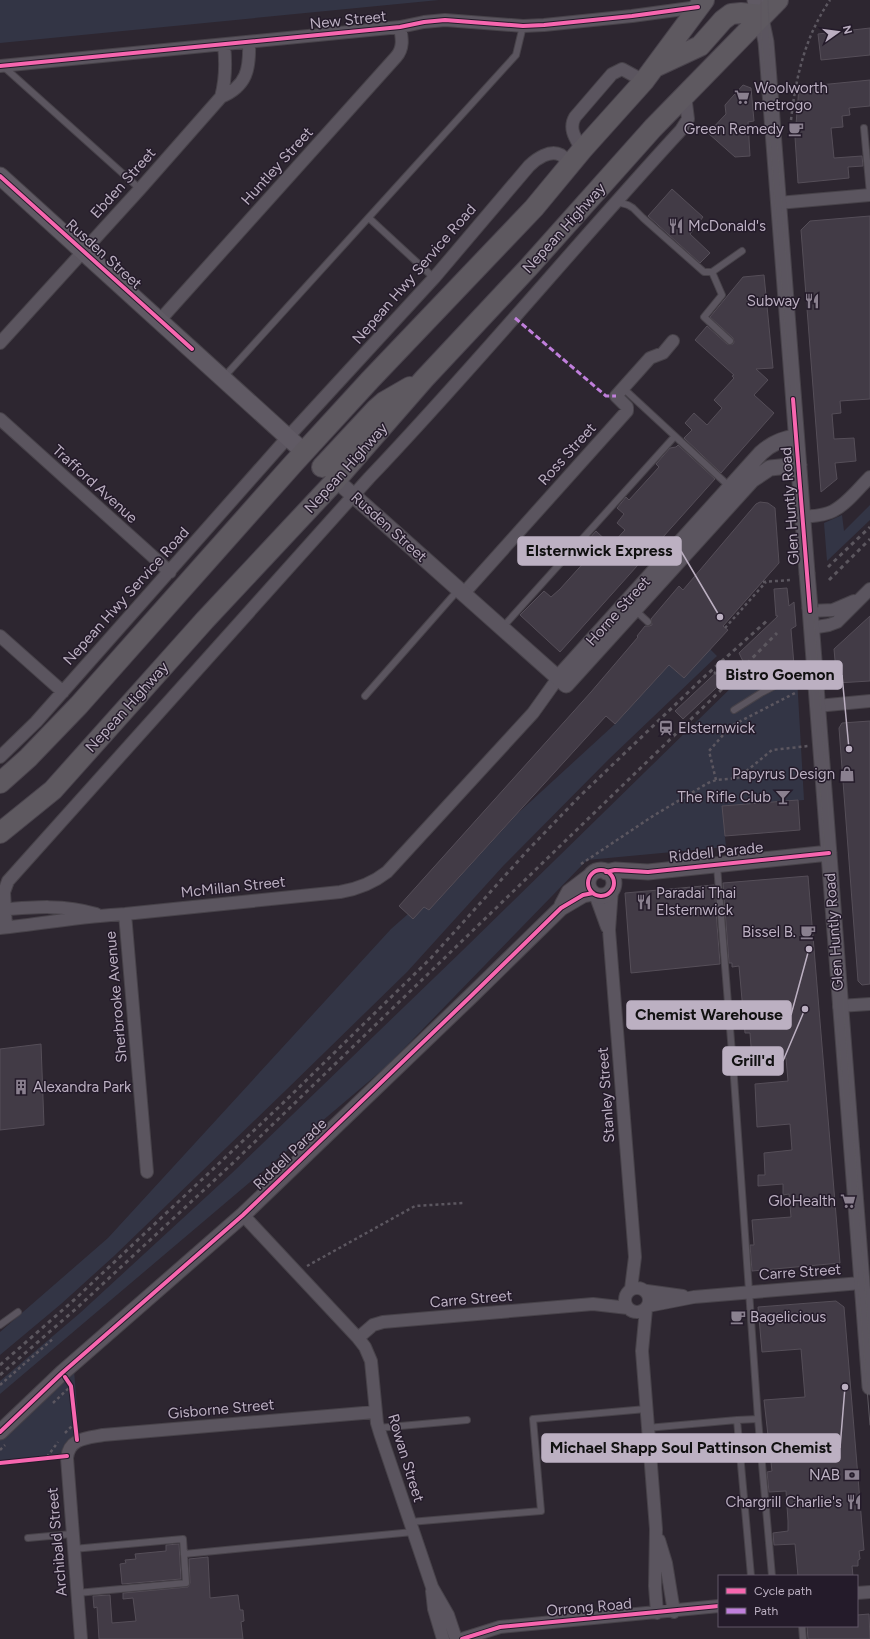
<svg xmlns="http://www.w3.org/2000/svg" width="870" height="1639" font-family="Figtree,sans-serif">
<rect width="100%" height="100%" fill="#2d2630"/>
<path fill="#333545" d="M0,0h439l-439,43z
M870,505v15l-43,41 -3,-38 18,-8 2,16z
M710,649l7,7 -108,103 -105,106 -97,107 -122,119 -171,165 -53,48 -61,51v-23l108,-94 283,-309 17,-15 16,-7 5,3 88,-96 98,-90 54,-59 15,13z
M765,677h32l7,123 -82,6 4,41 -139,13 -200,206 -387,328v-13l80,-68 152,-140 231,-223 276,-270z
M74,1370l5,64c-11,4 -18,12 -17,25l-62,5v-27z"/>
<path fill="#423b46" stroke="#554e58" d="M870,28v27l-49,5 -3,-26z
M870,80v26l-21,2 1,7 -8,1 1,11 -12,1 3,30 28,-2 1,10 -15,1 1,11 -51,5 -3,-46 4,-50z
M743,85l8,3 3,33 -6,1 2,34 -15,1 -27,-24 18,-19 -1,-9z
M672,189l31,28 -13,17 20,19 -10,10 -52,-47z
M870,216v183l-30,2 1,12 -9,1 2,25 20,-1 2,23 -21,2 2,16 -16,13 -20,-262 9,-9z
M764,275l9,93 -17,1 12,11 -14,15 20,18 -53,60 -37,-35 8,-8 -7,-7 9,-10 13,12 15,-17 -8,-8 20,-22 -2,-2 2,-1 -39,-35 12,-14 20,18h6l1,-2 -1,-4 -23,-21 33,-40z
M678,445l37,34 -155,173 -40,-37 24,-24 7,6 9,-8 37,-41 -9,-8 8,-9 15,14 14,-15 -8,-7 7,-9 -7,-6 9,-11 3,3 30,-33 -3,-3 14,-16 6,-1z
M760,502l8,1 7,5 4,55 -56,63 5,4 -44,48 -15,-13 -54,59 -9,-8 -177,194 -5,-3 -11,12 -14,-13 192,-214 47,-55 -1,-1 8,-10h4l3,-1 -1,-6 28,-33 4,4 73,-86z
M787,588l2,18 5,-4 2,24 -5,3 3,36 -39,21 -16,-33 39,-37h-2l-2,-27z
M870,616v65l-33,2 -3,-34z
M723,666l8,8 -48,45 -8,-8z
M870,721v263l-8,1 -4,-4 -19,-253 3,-5z
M798,800l2,30 -75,6 -3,-30z
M808,876l32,387 -88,8 -2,-26h4l-2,-25 39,-3 -2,-23 -6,1v-11l-25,2v-11h7l-1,-22 28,-3 -2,-26 -33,3 -2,-43 33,-3 -2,-23 -34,2 -2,-27h-5l-6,-67 -7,1v-4h-3l-6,-80z
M714,885l6,79 -89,9 -6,-80z
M41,1044l3,81 -44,5v-81z
M836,1301l8,6 20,243 -5,1 1,8 -2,1v6h-6l1,10h-55l-3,-32 -21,1 -1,-12 15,-2v-10l-2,-30 -17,1 -2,-20 5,-1 -8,-71 41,-3 -4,-48 -39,3 -4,-45z
M179,1544l2,35 -59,5 -2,-20 6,-1 -1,-3 11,-1 -1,-5 31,-3v-6z
M208,1557l2,41 28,-3 2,15h3l1,11 -3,1 2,17h-144l-2,-32 -3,1 -1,-12 17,-1 2,28 24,-2 -3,-23 -10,1v-6l65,-6 2,-4 -1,-24z
M869,1614l1,25h-62l-1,-13h50v-11z"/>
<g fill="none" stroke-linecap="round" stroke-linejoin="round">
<g stroke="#474249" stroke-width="8">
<path id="service" d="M4,67l136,122
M864,128l6,66
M617,202l11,3 5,3 10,10 61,54h8l30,-21
M369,218l65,60
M712,272l10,23 -18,22 26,24
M224,377l292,-322 7,-29
M623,388l107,99
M635,610l13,12
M502,628l173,-192
M365,696l94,-107
M734,710l27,-17 27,-14 27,-1
M717,866l17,212 24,341 14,157
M0,1325l18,-13
M737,1420l21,-1
M378,1428l89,-8
M647,1428l90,-8 14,156
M410,1522l131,-11 -8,-92 113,-10
M28,1538l44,-4
M73,1549l110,-10 1,15
M77,1593l109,-10 -2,-29 229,-22
M802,1626l1,13"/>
</g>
<g stroke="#474249" stroke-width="14">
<path id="minor" d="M0,66l400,-39 24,-5 21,-2 78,6 21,-1 88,-9 66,-9
M221,97c26,-11 29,-28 28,-55
M582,150c-6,-11 -14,-21 -7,-33l37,-43 10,-5 22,12
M778,203l92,-8
M160,320l236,-263c8,-9 6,-19 4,-30
M0,343l140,-154 81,-92c5,-18 5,-34 3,-52
M0,419l170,153
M802,517c10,-1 22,-1 31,-6 14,-7 26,-23 37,-34
M464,593l163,-182v-4l-11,-11 34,-38 13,-5 10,-12
M810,611l23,-1 21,-9
M811,628l18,-3 8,-3 33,-33
M0,636l63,56
M817,706l53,-5
M0,757l36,-35 252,-285 146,-159 95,-112c7,-7 21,-17 32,-11 3,2 7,7 9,10
M612,889l-3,41 26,327 -4,32
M595,894l12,33
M0,910c33,-3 64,-6 96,4
M125,914l22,258
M6,927l-2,-35 4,-11 361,-403c108,-113 206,-233 312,-348l7,-11 -3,-24
M0,928c42,-4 83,-12 125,-14l215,-22c18,-3 33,-9 47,-20l146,-159 25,-35
M839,1006l31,-2
M243,1215l115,123 7,9 6,14 6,62 3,10 52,154 16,28 8,24
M625 1300a12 12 0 1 1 24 0a12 12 0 1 1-24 0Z
M647,1291l36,5
M648,1306l46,-9 167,-14
M646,1309l-4,42 14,178 -1,57 2,27
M358,1338l15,-13 10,-3 210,-18 35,4
M659,1540l7,23 8,49
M432,1591l2,18 9,30
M857,1593l13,-1
M81,1639l-14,-181c2,-20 20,-20 36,-23l272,-23
M462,1639l38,-12 219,-21"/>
</g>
<g stroke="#474249" stroke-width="17">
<path id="tertiary" d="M761,18l5,24 2,24 39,507
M336,480l230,205 186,-205 18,-12 29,-3
M810,608l60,779
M558,678l203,-225c11,-10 21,-14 35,-16
M588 883a13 13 0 1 1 26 0a13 13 0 1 1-26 0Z
M606,872l9,-2 33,2 181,-19
M562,905l7,-13 21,-16
M0,1432l62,-59 181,-158 226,-217 92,-90 22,-13 10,-2"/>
</g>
<g stroke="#474249" stroke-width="19">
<path id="secondary" d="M756,0l5,18
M0,176l304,276"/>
</g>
<g stroke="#49434c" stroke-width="22">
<path id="trunk" d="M657,66l43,-20 23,-26 8,-6 10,-1 20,2
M322,467l54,-58 8,-7 26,-15
M0,783l28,-25 51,-53 214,-241 77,-84 164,-172 48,-58 62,-69 60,-81
M0,833l53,-43 152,-170 131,-140 88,-101 104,-111 125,-140 125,-128"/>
</g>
<path stroke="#5c5760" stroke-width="2.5" stroke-dasharray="3 3" stroke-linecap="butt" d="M791,120c5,-44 14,-83 39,-120
M763,582l27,-2
M725,628l41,-46
M714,672l10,10
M716,780l-7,-29 22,-25 64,-33
M581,864l72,-48 55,-33 8,-3 22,-2 34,-28 36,-4
M307,1266l108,-60 48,-3
M0,1385l54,-47
M53,1403l18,-17
M65,1433l11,-11
M0,1450l5,-5
M47,1457l11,-15"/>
<use href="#service" stroke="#5b555f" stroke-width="6"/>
<use href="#minor" stroke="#5b555f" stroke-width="12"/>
<use href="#tertiary" stroke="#5b555f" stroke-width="15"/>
<use href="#secondary" stroke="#605a64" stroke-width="17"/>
<use href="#trunk" stroke="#5e5960" stroke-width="20"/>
<path stroke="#5c575f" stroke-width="1" d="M761,0v30c39,465 70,930 109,1395
M768,0l2,50 100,1299"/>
<path stroke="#5c575f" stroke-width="3" stroke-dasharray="4 4" stroke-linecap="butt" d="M828,567l42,-40
M829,580l41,-41
M0,1365l74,-65 207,-195 150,-147 97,-108 51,-53 124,-119 66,-59
M0,1375l78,-68 156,-145 486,-471 57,-58"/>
<g stroke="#474249" stroke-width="17" stroke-linecap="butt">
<path id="tertiary-bridge" d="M807,573l3,35"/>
</g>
<use href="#tertiary-bridge" stroke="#5b555f" stroke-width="15"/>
<path stroke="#c07fdc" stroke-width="3" stroke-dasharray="6 3" stroke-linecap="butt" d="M515,318l91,78h10"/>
<g stroke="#241b2a" stroke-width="6">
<path id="cycleway" d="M0,66l400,-39 24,-5 21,-2 78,6 21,-1 88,-9 66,-9
M0,176l192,173
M793,399l17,212
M588 883a13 13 0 1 1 26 0a13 13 0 1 1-26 0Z
M606,872l9,-2 33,2 181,-19
M65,1377l6,9 6,54
M0,1432l62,-59 181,-158 226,-217 92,-90 22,-13 10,-2
M0,1463l67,-7
M462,1639l38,-12 219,-21"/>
</g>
<use href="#cycleway" stroke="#f766af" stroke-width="4"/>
</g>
<defs>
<g id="supermarket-bare" transform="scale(1.2)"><path d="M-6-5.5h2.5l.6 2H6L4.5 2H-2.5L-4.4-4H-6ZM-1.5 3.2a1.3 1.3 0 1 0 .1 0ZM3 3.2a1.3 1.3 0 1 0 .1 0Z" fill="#8a808f" stroke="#241b2a" stroke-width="2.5" paint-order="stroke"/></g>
<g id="cafe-bare" transform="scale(1.2)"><path d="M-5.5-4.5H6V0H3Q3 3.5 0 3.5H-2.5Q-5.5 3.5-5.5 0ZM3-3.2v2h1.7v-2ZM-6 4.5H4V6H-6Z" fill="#8a808f" stroke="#241b2a" stroke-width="2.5" paint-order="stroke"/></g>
<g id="restaurant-bare" transform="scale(1.2)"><path d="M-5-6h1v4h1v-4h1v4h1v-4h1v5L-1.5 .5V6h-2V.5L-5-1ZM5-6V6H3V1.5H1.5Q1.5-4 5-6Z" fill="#8a808f" stroke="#241b2a" stroke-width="2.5" paint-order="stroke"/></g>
<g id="station-bare" transform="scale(1.2)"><path d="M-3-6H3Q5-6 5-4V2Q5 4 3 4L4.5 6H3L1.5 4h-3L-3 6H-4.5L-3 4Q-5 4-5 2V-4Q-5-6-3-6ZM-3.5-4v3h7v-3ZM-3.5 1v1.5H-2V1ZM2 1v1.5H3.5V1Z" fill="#8a808f" stroke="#241b2a" stroke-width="2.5" paint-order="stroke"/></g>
<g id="shop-bare" transform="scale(1.2)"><path d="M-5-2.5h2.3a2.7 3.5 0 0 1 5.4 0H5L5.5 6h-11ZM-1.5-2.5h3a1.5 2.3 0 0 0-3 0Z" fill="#8a808f" stroke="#241b2a" stroke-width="2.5" paint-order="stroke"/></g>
<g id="bar-bare" transform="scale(1.2)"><path d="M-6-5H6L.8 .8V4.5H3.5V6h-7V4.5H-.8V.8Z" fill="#8a808f" stroke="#241b2a" stroke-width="2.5" paint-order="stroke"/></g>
<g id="building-bare" transform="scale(1.2)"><path d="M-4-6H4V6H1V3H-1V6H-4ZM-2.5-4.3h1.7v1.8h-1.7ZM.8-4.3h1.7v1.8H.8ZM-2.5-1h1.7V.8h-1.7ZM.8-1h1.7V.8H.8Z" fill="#8a808f" stroke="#241b2a" stroke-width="2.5" paint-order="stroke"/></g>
<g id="bank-bare" transform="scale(1.2)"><path d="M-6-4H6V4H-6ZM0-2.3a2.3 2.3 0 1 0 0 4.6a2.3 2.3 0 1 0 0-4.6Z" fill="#8a808f" stroke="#241b2a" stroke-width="2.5" paint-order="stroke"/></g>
</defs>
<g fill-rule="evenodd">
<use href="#supermarket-bare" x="742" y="97"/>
<use href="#cafe-bare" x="796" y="129"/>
<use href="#restaurant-bare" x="676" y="226"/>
<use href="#restaurant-bare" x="812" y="301"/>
<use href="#station-bare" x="666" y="728"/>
<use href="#shop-bare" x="847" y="774"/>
<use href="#bar-bare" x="783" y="797"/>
<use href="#restaurant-bare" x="644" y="902"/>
<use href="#cafe-bare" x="808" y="932"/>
<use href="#building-bare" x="21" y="1087"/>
<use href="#supermarket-bare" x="848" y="1201"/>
<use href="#cafe-bare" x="738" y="1317"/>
<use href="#bank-bare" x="852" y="1475"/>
<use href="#restaurant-bare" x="854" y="1502"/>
</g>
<g text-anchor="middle" stroke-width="3" stroke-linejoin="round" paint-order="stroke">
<g font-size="15" fill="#bcb0c2" stroke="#241b2a">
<text transform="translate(348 20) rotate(-6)" y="5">New Street</text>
<text transform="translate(277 166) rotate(-48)" y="5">Huntley Street</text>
<text transform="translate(123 183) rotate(-48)" y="5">Ebden Street</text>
<text transform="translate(564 228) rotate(-48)" y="5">Nepean Highway</text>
<text transform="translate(104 254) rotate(42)" y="5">Rusden Street</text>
<text transform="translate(414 274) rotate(-49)" y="5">Nepean Hwy Service Road</text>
<text transform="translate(567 454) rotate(-48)" y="5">Ross Street</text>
<text transform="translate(346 468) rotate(-48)" y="5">Nepean Highway</text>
<text transform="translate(95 484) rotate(42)" y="5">Trafford Avenue</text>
<text transform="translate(790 506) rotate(-94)" y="5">Glen Huntly Road</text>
<text transform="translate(389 527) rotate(42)" y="5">Rusden Street</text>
<text transform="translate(126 596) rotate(-48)" y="5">Nepean Hwy Service Road</text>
<text transform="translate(618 611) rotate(-48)" y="5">Horne Street</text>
<text transform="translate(127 707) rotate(-48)" y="5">Nepean Highway</text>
<text transform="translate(716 852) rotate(-6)" y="5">Riddell Parade</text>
<text transform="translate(233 887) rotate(-6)" y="5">McMillan Street</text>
<text transform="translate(834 932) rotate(-94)" y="5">Glen Huntly Road</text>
<text transform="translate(116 997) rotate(-95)" y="5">Sherbrooke Avenue</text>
<text transform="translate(606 1095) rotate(-94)" y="5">Stanley Street</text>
<text transform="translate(290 1154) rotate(-44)" y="5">Riddell Parade</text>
<text transform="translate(800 1272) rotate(-4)" y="5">Carre Street</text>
<text transform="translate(471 1299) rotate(-5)" y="5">Carre Street</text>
<text transform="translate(221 1409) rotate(-5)" y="5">Gisborne Street</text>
<text transform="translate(406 1458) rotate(73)" y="5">Rowan Street</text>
<text transform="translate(57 1542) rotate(-95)" y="5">Archibald Street</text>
<text transform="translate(589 1607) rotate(-5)" y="5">Orrong Road</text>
</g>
<g font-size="15" fill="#bcb0c2" stroke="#241b2a" text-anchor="end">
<text x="754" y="93" text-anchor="start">Woolworth<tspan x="754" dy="17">metrogo</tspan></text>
<text x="784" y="134">Green Remedy</text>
<text x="688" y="231" text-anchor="start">McDonald's</text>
<text x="800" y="306">Subway</text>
<text x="678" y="733" text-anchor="start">Elsternwick</text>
<text x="835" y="779">Papyrus Design</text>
<text x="771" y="802">The Rifle Club</text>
<text x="656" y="898" text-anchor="start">Paradai Thai<tspan x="656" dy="17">Elsternwick</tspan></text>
<text x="796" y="937">Bissel B.</text>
<text x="33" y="1092" text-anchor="start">Alexandra Park</text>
<text x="836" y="1206">GloHealth</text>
<text x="750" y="1322" text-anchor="start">Bagelicious</text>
<text x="840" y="1480">NAB</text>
<text x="842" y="1507">Chargrill Charlie's</text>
</g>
</g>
<path fill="none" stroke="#bcb0c2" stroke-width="1.5" d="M720 617L681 551M849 749L842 675M809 949L791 1015M805 1009L783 1061M845 1387L840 1448"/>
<g fill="#bcb0c2" stroke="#241b2a" stroke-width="1.5">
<circle cx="720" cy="617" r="4"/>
<circle cx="849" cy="749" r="4"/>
<circle cx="809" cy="949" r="4"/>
<circle cx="805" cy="1009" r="4"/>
<circle cx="845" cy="1387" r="4"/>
</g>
<g fill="#bcb0c2" stroke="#bcb0c2" stroke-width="1.5">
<rect x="518" y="537" width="163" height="28" rx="4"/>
<rect x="717" y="661" width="125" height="28" rx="4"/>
<rect x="627" y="1001" width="164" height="28" rx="4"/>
<rect x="723" y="1047" width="60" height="28" rx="4"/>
<rect x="542" y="1434" width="298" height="28" rx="4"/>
</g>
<g font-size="16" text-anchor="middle" font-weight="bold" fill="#111">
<text x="599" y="556">Elsternwick Express</text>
<text x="780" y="680">Bistro Goemon</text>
<text x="709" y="1020">Chemist Warehouse</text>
<text x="753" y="1066">Grill'd</text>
<text x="691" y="1453">Michael Shapp Soul Pattinson Chemist</text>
</g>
<rect x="718" y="1575" width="140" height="52" fill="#241b2a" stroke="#615767"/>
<rect x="726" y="1588" width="20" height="6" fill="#f766af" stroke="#615767"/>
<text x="754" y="1595" font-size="12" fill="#bcb0c2">Cycle path</text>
<rect x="726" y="1608" width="20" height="6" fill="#c07fdc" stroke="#615767"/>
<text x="754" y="1615" font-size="12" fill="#bcb0c2">Path</text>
<g transform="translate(838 32) rotate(76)" stroke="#241b2a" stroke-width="3" paint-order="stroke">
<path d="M0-3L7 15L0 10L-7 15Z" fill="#bcb0c2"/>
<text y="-6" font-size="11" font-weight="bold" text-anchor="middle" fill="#bcb0c2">N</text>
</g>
</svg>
